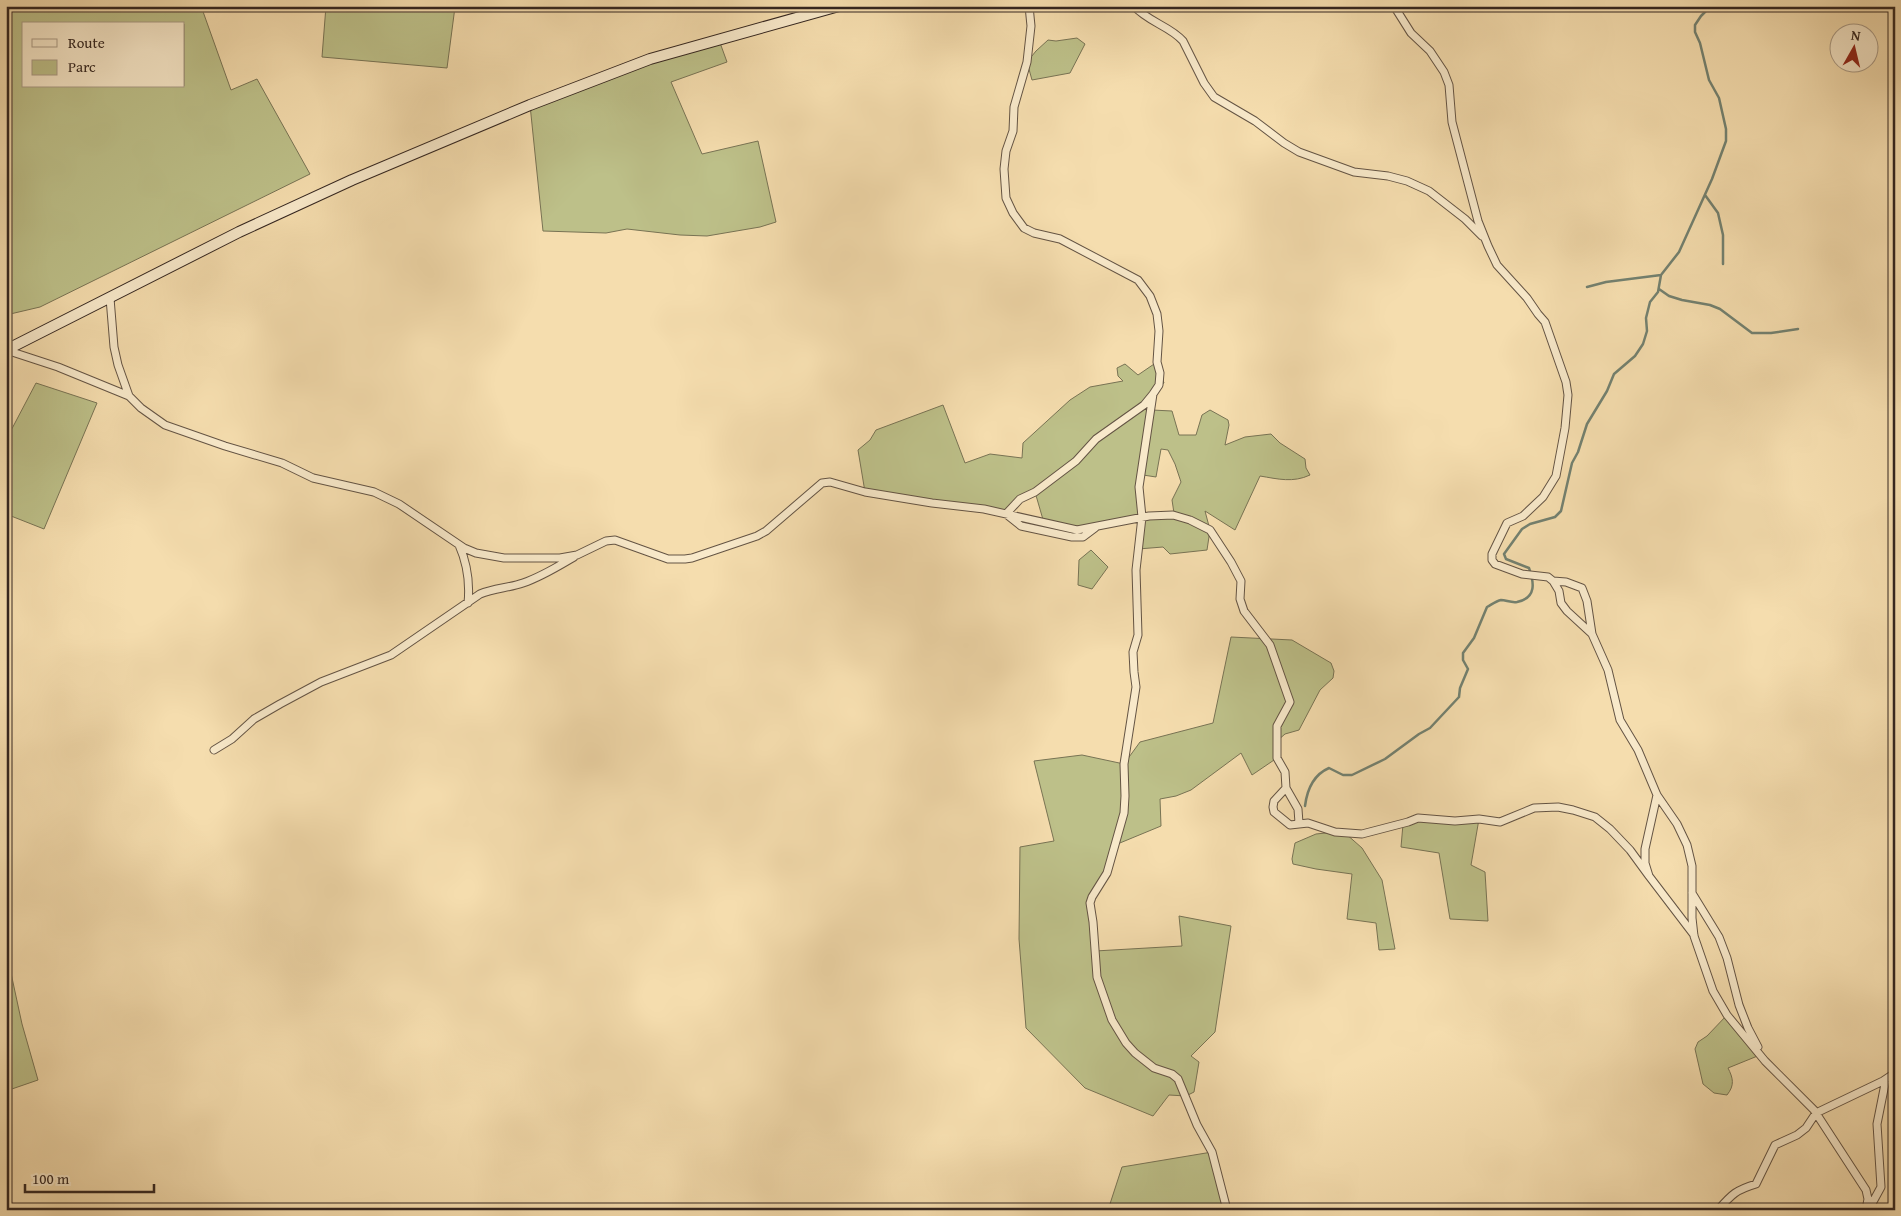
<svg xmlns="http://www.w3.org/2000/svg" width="1901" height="1216" font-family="'Gentium Book Plus',serif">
<rect width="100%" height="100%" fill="#f5ddae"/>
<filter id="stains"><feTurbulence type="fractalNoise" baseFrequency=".004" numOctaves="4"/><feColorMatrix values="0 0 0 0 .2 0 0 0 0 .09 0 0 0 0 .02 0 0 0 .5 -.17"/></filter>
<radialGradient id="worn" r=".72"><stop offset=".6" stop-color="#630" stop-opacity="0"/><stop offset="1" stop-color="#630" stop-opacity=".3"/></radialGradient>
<path fill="#bdc089" stroke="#787354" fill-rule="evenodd" d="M6,6h195l30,84 26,-11 53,95 -270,133 -34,8zM24,24h160v62h-160z
M326,6l129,1 -8,61 -125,-11z
M1077,38l8,6 -15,29 -38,7 -5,-18 9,-11 12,-11 8,1z
M719,40l8,22 -56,20 31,72 56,-13 18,81 -16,5 -53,9 -27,-1 -53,-6 -21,4 -63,-2 -13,-126z
M1157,362l7,21 -6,2 -6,25 20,1 7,24h17l6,-20 8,-5 18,10 1,5 -4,20 20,-8 26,-3 9,9 25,16 1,9 4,7c-17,8 -32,4 -50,1l-25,54 -30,-19 5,19 -3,20 -37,4 -7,-7 -25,2 1,-28 -49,7 -46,-5 -9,-31 -15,7 -14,15 -141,-22 -7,-42 12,-10 6,-10 67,-25 22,58 25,-9 32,4 1,-15 47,-43 20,-13 33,-6 -5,-5 -1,-8 8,-4 13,11zM1161,449l7,1 7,14 6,18 -9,18 2,13 -31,3 -2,-29 2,-12 13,2z
M36,383l61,20 -53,126 -38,-15v-74z
M1091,550l17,17 -16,22 -14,-4 1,-25z
M1231,637l61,3 39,23 3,8 -1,7 -13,12 -21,40 -14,4 -8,7v17l-25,17 -11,-22 -50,37 -15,6 -16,3 1,27 -46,19 -8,28 -15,24 3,54 87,-5 -3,-30 52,10 -16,106 -24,24 8,6 -5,30 -8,4 -17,-1 -16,21 -68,-28 -59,-60 -7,-89 1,-92 34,-6 -20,-80 48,-6 42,9 16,-22 73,-19z
M1418,818l61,1 -8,46 14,7 3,49 -38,-2 -11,-66 -38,-6 2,-23z
M1335,832l10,1 17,15 20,32 13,69 -16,1 -3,-27 -29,-4 5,-45 -36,-5 -23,-5 -1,-5 3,-16 21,-9z
M6,950l16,74 16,56 -32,11z
M1727,1015l33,40 -32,13c5,10 7,17 -1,27l-13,-2 -11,-9 -8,-35 3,-7 9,-6z
M1212,1152l15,58h-119l14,-43z"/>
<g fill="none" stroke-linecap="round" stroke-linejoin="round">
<path stroke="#738170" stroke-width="2.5" d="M1705,195l13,18 5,22v29
M1587,287l19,-5 55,-7
M1659,289l10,7 13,4 28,5 10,4 32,24h19l27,-4
M1305,806c2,-16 8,-31 24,-38l14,7h9l33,-16 34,-25 11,-6 29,-31 1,-9 8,-19 -5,-9v-7l11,-15 13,-31c4,-2 9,-6 14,-7 5,0 10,3 16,2 20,-4 17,-20 12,-34l-23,-9 -2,-5 18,-25 8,-5 25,-7 6,-6 11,-48 6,-11 9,-28 20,-33 7,-17 21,-18 8,-12 4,-13 -1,-13 4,-16 8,-10 3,-17 18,-23 33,-73 14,-38v-12l-7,-31 -10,-18 -9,-37 -5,-11v-7l6,-9 10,-10"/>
<g stroke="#645444" stroke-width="9">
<path id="street" d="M1029,6l2,20 -4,36 -13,45 -1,24 -7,20 -2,18 2,29 7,15 11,15 10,5 26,6 78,41 12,16 7,18 2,17 -2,31 3,11 -1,12 -6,9 -9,11 -48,34 -20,22 -41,31 -15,7 -14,15 15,12 51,11h11l12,-9
M1134,6c14,16 36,20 49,35l21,42 10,14 41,24 29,22 15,9 55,20 34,4 19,5 22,10 36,28 17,17
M1394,6l17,27 19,18 14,21 5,13 3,37 26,99 10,25 9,19 30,33 11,16 7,8 21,60 2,13 -3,33 -9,48 -13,21 -20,19 -16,7 -15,31v6l3,4 27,10 26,3 5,4 6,10 2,12 6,8 25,23 16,36 12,50 18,30 19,45 20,29 10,21 5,21v52l2,18 19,55 14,24 38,46 49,49 52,80 2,9 -2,11
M110,298l4,49 4,18 11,31
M6,350l52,17 71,29 12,12 24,17 60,21 57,17 31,15 61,14 25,12 65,44 12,5 28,5h56l17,-3 29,-14 9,-1 53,19h17l7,-1 65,-22 9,-5 56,-48 8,-1 35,10 67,11 52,6 93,21 72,-14 24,-1 17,5 20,10 21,32 10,19 -1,18 4,12 26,34 20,57 -13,24v32l8,14 1,16 -12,13 -1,6 1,5 16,13 18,-2 27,9 27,2 46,-12 10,-4 37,3 24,-2 21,3 34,-14 24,-1 15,3 22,7 15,12 20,21 19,26
M1153,394l-14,93 3,30 -6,53 2,65 -5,17 1,20 2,15 -12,77 1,32 -1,17 -17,60 -15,24 -2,6 3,19 4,55 15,43 14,23 9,10 19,15 18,6 6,5 19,46 15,27 15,58
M459,545c8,18 11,38 9,58
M1553,581l13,1 16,6 5,13 5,33
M214,750l18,-11 22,-20 26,-15 41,-22 70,-27 89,-61c14,-6 29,-6 43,-11 18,-6 34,-16 51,-26
M1286,788l12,21 1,14
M1657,795l-12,54v14l4,13 45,59
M1692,893l27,44 8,21 12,47 9,23 10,19
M1869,1209l12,-22 -4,-63 9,-45
M1718,1210c14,-16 18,-20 38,-26l19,-39 22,-10 9,-7 10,-15 67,-32 12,-8"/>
</g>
<g stroke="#342620" stroke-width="12">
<path id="secondary" d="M6,350l233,-118 113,-52 178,-75 120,-46 189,-53"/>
</g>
<use href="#street" stroke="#f8e9ca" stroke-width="7"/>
<use href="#secondary" stroke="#f8e9ca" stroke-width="10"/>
</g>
<rect width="1901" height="1216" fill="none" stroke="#f5ddae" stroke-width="25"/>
<rect x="8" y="8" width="1886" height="1201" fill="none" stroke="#342620" stroke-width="2.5"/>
<rect x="12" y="12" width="1876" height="1191" fill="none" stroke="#342620"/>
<rect x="22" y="22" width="162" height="65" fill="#f8e9ca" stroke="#aa9b86"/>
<rect x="32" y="39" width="25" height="8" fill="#f8e9ca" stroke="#aa9b86"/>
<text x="68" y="48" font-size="15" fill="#342620">Route</text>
<rect x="32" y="60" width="25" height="15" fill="#bdc089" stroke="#aa9b86"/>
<text x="68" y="72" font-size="15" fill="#342620">Parc</text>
<g transform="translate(1854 48) rotate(8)"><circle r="24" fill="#f8e9ca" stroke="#aa9b86"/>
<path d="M0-4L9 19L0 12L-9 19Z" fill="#8f2418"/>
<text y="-8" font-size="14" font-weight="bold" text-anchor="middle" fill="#342620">N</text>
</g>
<path d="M25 1184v8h129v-8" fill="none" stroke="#342620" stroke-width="2.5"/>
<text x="32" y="1184" font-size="15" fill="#342620" stroke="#f8e9ca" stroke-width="4" paint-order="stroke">100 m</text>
<rect width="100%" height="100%" filter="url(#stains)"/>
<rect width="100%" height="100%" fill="url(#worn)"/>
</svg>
